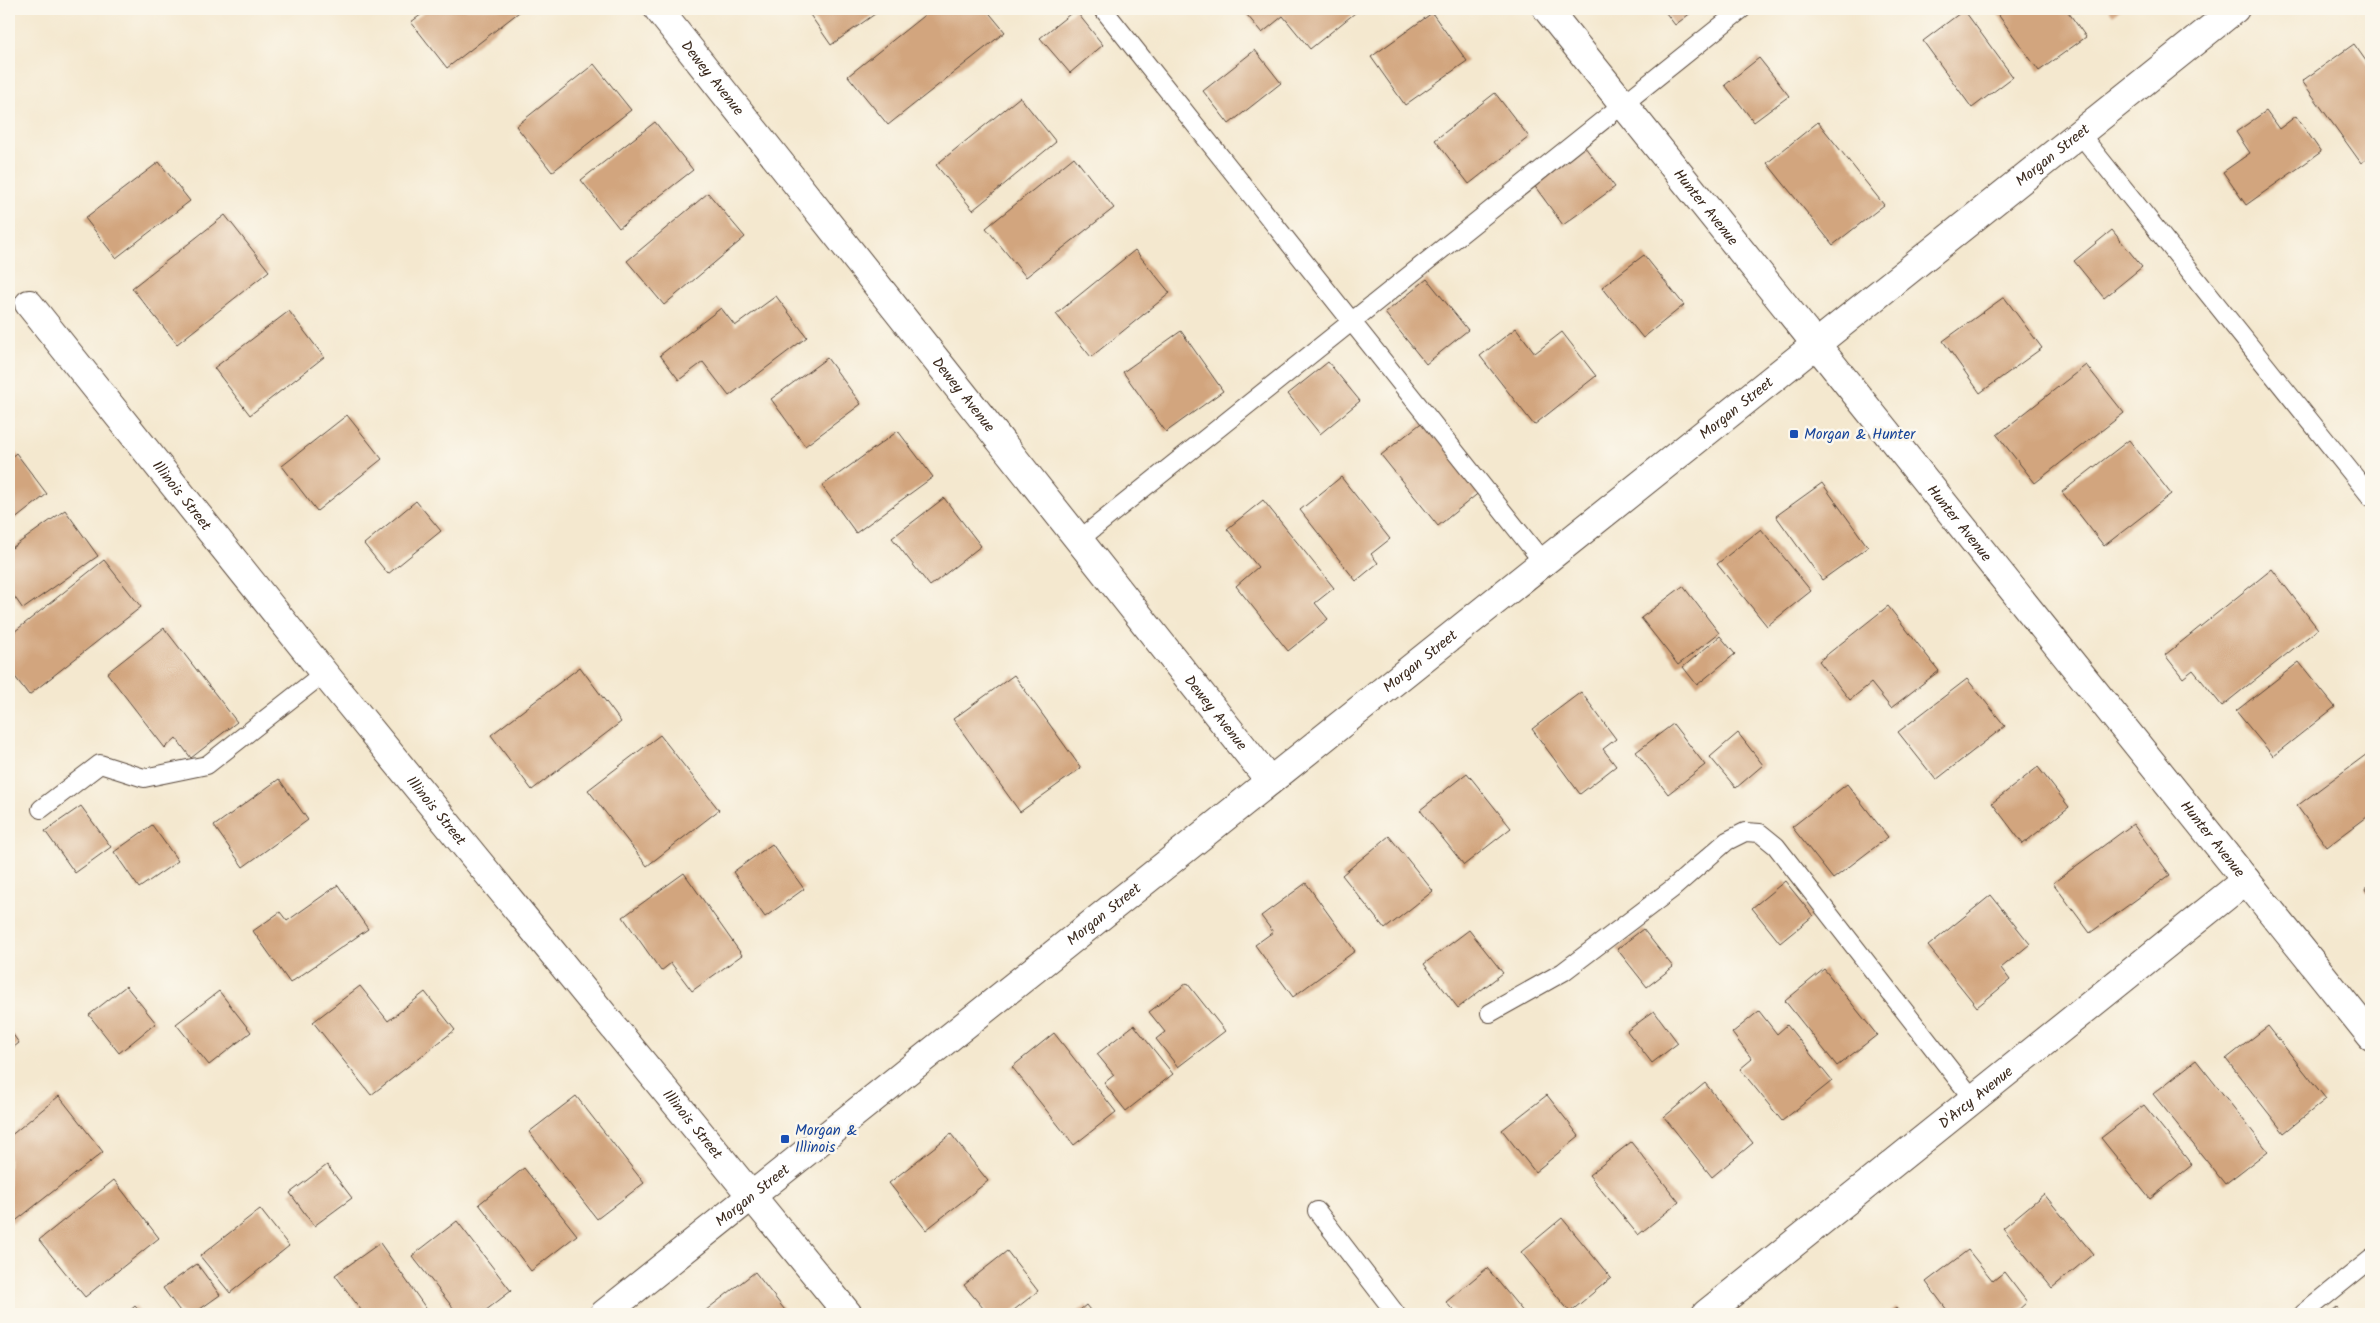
<svg xmlns="http://www.w3.org/2000/svg" width="2380" height="1323" font-family="Kalam,sans-serif">
<rect width="100%" height="100%" fill="#fbf7ec"/>
<filter id="ink" filterUnits="userSpaceOnUse"><feTurbulence type="fractalNoise" baseFrequency=".02" numOctaves="2"/><feDisplacementMap in="SourceGraphic" scale="10" xChannelSelector="R" yChannelSelector="G"/><feConvolveMatrix kernelMatrix="1 2 1 2 8 2 1 2 1" color-interpolation-filters="sRGB"/></filter>
<filter id="wash" filterUnits="userSpaceOnUse"><feTurbulence type="fractalNoise" baseFrequency=".0096" numOctaves="4" result="noise"/><feDisplacementMap in="SourceGraphic" scale="20" xChannelSelector="R" yChannelSelector="G"/><feGaussianBlur stdDeviation="1.12" result="paint"/><feColorMatrix in="noise" values="0 0 0 0 0 0 0 0 0 0 0 0 0 0 0 0 0 1.4 0 .05"/><feComposite in="paint" operator="in"/></filter>
<g filter="url(#wash)">
<rect width="100%" height="100%" fill="#f4e8cf"/>
<g id="blocks">
<path fill="#d2a57e" d="M429,9h94l-76,59 -36,-46z
M806,9h76l-51,36z
M932,9h54l19,23 -117,93 -40,-49z
M1242,9h118l-50,40 -27,-33 -21,17z
M1663,9h33l-21,16z
M1994,9h72l20,28 -47,34z
M2108,9h13l-8,6z
M1075,10l28,35 -33,28 -30,-35z
M1964,10l49,67 -41,31 -49,-67z
M1432,13l35,48 -62,44 -34,-48z
M2354,44l17,24v88l-10,7 -59,-82z
M1255,50l26,33 -52,41 -26,-33z
M1759,58l30,38 -35,26 -29,-37z
M594,64l37,46 -79,62 -36,-46z
M1495,93l34,44 -60,47 -34,-44z
M1020,97l36,45 -83,68 -37,-45z
M2266,111l13,18 17,-13 25,36 -75,53 -23,-33 27,-19 -14,-21z
M655,122l38,48 -74,58 -38,-48z
M1818,122l66,83 -51,40 -66,-82z
M1582,143l33,44 -52,38 -32,-44z
M1074,157l40,51 -88,69 -40,-49z
M159,162l31,39 -74,57 -31,-40z
M708,193l37,44 -81,68 -37,-44z
M225,215l44,56 -92,73 -45,-56z
M2112,230l30,37 -38,31 -30,-37z
M1135,250l35,43 -79,64 -35,-43z
M1644,255l40,50 -41,33 -41,-51z
M1427,279l41,51 -42,34 -41,-51z
M776,296l31,41 -78,59 -26,-34 -24,18 -19,-25 61,-47 14,18z
M2004,297l38,51 -62,45 -37,-52z
M289,311l35,46 -74,58 -36,-47z
M1516,328l19,25 27,-21 34,44 -62,49 -54,-69z
M1181,331l42,60 -57,41 -43,-60z
M827,358l34,46 -56,42 -34,-47z
M1328,362l32,39 -40,33 -32,-40z
M2086,365l38,48 -89,70 -38,-48z
M347,415l35,44 -65,52 -35,-45z
M1425,420l56,71 -43,35 -57,-71z
M898,431l35,46 -77,56 -34,-47z
M2129,440l42,54 -67,52 -42,-54z
M16,453l31,41 -38,30v-65z
M1341,477l49,62 -19,15 7,9 -22,18 -56,-71z
M1822,483l46,64 -46,33 -46,-64z
M944,498l37,48 -51,40 -38,-48z
M1263,500l71,88 -19,15 13,16 -40,32 -52,-65 22,-19 -31,-38z
M416,501l25,30 -53,43 -24,-30z
M65,510l33,46 -75,53 -14,-20v-39z
M1761,529l50,62 -44,35 -50,-62z
M104,560l37,47 -112,88 -20,-26v-33z
M2272,569l46,60 -96,77 -29,-36 -10,8 -18,-23z
M1683,586l36,47 -41,32 -37,-47z
M1888,606l51,65 -48,37 -20,-25 -21,17 -31,-39z
M164,628l73,94 -46,36 -15,-20 -11,10 -58,-75z
M1720,636l15,18 -38,31 -14,-18z
M2299,662l36,45 -62,49 -37,-45z
M580,667l41,55 -89,68 -41,-55z
M1014,675l67,93 -61,44 -67,-93z
M1967,679l38,47 -69,54 -38,-48z
M1581,692l35,47 -13,10 13,17 -36,28 -48,-65z
M1673,724l32,41 -37,29 -32,-42z
M1738,733l25,32 -27,23 -26,-31z
M660,735l59,75 -72,56 -59,-76z
M2371,751v63l-44,33 -30,-41z
M2038,767l31,40 -46,37 -31,-41z
M1467,773l44,55 -47,37 -44,-55z
M279,779l29,41 -65,47 -29,-41z
M1847,784l41,53 -55,42 -41,-52z
M81,806l30,41 -36,26 -30,-42z
M2133,824l37,51 -80,58 -37,-50z
M152,825l26,36 -39,27 -25,-36z
M1389,836l44,55 -48,38 -43,-54z
M772,844l32,45 -39,28 -32,-45z
M684,873l58,82 -50,36 -21,-28 -10,8 -38,-54z
M1785,881l28,35 -33,27 -28,-35z
M1306,883l49,68 -62,46 -38,-52 18,-13 -12,-16z
M338,885l30,44 -78,54 -37,-52 27,-19 7,9z
M2371,885v14l-6,-10z
M1991,895l39,49 -29,24 9,12 -33,27 -49,-61z
M1643,929l30,38 -26,20 -30,-38z
M1469,930l34,43 -45,35 -34,-44z
M1824,969l53,66 -40,31 -52,-65z
M1187,983l38,48 -47,36 -22,-28 9,-7 -16,-20z
M126,986l30,37 -37,30 -30,-38z
M360,986l28,35 37,-29 30,38 -84,65 -58,-73z
M219,991l32,41 -42,33 -33,-41z
M1654,1011l24,32 -26,20 -25,-32z
M1759,1011l18,23 10,-9 45,56 -50,40 -42,-52 12,-10 -20,-26z
M1134,1025l39,49 -47,37 -22,-28 10,-8 -17,-21z
M2268,1026l58,73 -42,34 -58,-74z
M9,1029l10,14 -10,8z
M1054,1033l62,79 -42,33 -62,-78z
M2196,1060l72,91 -43,33 -72,-90z
M1705,1083l48,60 -41,34 -48,-60z
M1547,1095l32,41 -44,36 -33,-42z
M59,1096l44,56 -90,71 -4,-5v-81z
M576,1096l68,87 -47,36 -68,-87z
M2144,1105l48,60 -42,34 -49,-61z
M951,1134l37,47 -62,49 -37,-47z
M1631,1142l48,60 -41,33 -49,-60z
M327,1165l25,33 -38,28 -24,-33z
M524,1168l53,67 -46,36 -52,-67z
M114,1180l45,58 -74,59 -46,-57z
M2044,1194l49,60 -41,34 -49,-60z
M260,1209l29,37 -59,47 -30,-37z
M1562,1218l49,60 -41,34 -49,-60z
M457,1221l54,70 -30,23h-23l-46,-58z
M380,1243l50,71h-66l-29,-39z
M1968,1250l25,31 11,-9 23,30 -13,12h-64l-24,-32z
M1007,1251l31,40 -29,23h-21l-24,-29z
M197,1264l23,31 -27,19h-11l-19,-26z
M1487,1268l38,46h-69l-10,-12z
M755,1272l33,42h-87z
M1086,1305l7,9h-18z
M135,1306l7,8h-16z
M2337,1307l6,7h-15z
M1896,1308l5,6h-12z"/>
</g>
</g>
<g filter="url(#ink)">
<use href="#blocks" fill-opacity="0" stroke="#574639" stroke-width="1"/>
<g fill="none" stroke-linecap="round" stroke-linejoin="round">
<g stroke="#574639" stroke-width="20">
<path id="service" d="M1103,9l440,553
M2080,134l291,363
M1080,539l662,-530
M41,809l59,-45 44,14 63,-13 117,-92
M1490,1013l73,-41 109,-83 55,-48 18,-9 15,1 16,13 197,253
M1317,1211l79,103
M2303,1314l68,-55"/>
</g>
<g stroke="#574639" stroke-width="30">
<g id="minor">
<path id="s1" d="M658,9l612,772"/>
<path id="s2" d="M1547,9l824,1027"/>
<path id="s3" d="M29,304l295,369 524,641"/>
<path id="s4" d="M1706,1314l540,-434"/>
</g>
</g>
<g stroke="#574639" stroke-width="30">
<g id="tertiary">
<path id="s5" d="M604,1314l1631,-1305"/>
</g>
</g>
<use href="#service" stroke="#fff" stroke-width="18"/>
<use href="#minor" stroke="#fff" stroke-width="28"/>
<use href="#tertiary" stroke="#fff" stroke-width="28"/>
</g>
</g>
<g fill="#1a4fb4" stroke="#fbf7ec" stroke-width="2">
<rect x="1789" y="429" width="10" height="10" rx="2.5"/>
<rect x="780" y="1134" width="10" height="10" rx="2.5"/>
</g>
<g text-anchor="middle" stroke-width="5" stroke-linejoin="round" paint-order="stroke">
<g font-size="15" fill="#3b2a1e" stroke="#fbf7ec">
<text dy="5" stroke="none"><textPath href="#s1" startOffset="88">Dewey Avenue</textPath></text>
<text dy="5" stroke="none"><textPath href="#s5" startOffset="1855">Morgan Street</textPath></text>
<text dy="5" stroke="none"><textPath href="#s2" startOffset="254">Hunter Avenue</textPath></text>
<text dy="5" stroke="none"><textPath href="#s1" startOffset="492">Dewey Avenue</textPath></text>
<text dy="5" stroke="none"><textPath href="#s5" startOffset="1450">Morgan Street</textPath></text>
<text dy="5" stroke="none"><textPath href="#s3" startOffset="245">Illinois Street</textPath></text>
<text dy="5" stroke="none"><textPath href="#s2" startOffset="659">Hunter Avenue</textPath></text>
<text dy="5" stroke="none"><textPath href="#s5" startOffset="1045">Morgan Street</textPath></text>
<text dy="5" stroke="none"><textPath href="#s1" startOffset="898">Dewey Avenue</textPath></text>
<text dy="5" stroke="none"><textPath href="#s3" startOffset="650">Illinois Street</textPath></text>
<text dy="5" stroke="none"><textPath href="#s2" startOffset="1064">Hunter Avenue</textPath></text>
<text dy="5" stroke="none"><textPath href="#s5" startOffset="640">Morgan Street</textPath></text>
<text dy="5" stroke="none"><textPath href="#s4" startOffset="346">D'Arcy Avenue</textPath></text>
<text dy="5" stroke="none"><textPath href="#s3" startOffset="1055">Illinois Street</textPath></text>
<text dy="5" stroke="none"><textPath href="#s5" startOffset="190">Morgan Street</textPath></text>
</g>
<g font-size="15" fill="#164399" stroke="#fbf7ec" text-anchor="start">
<text x="1804" y="439">Morgan &amp; Hunter</text>
<text x="795" y="1135">Morgan &amp;<tspan x="795" dy="17">Illinois</tspan></text>
</g>
</g>
<rect width="2380" height="1323" fill="none" stroke="#fbf7ec" stroke-width="30"/>
</svg>
